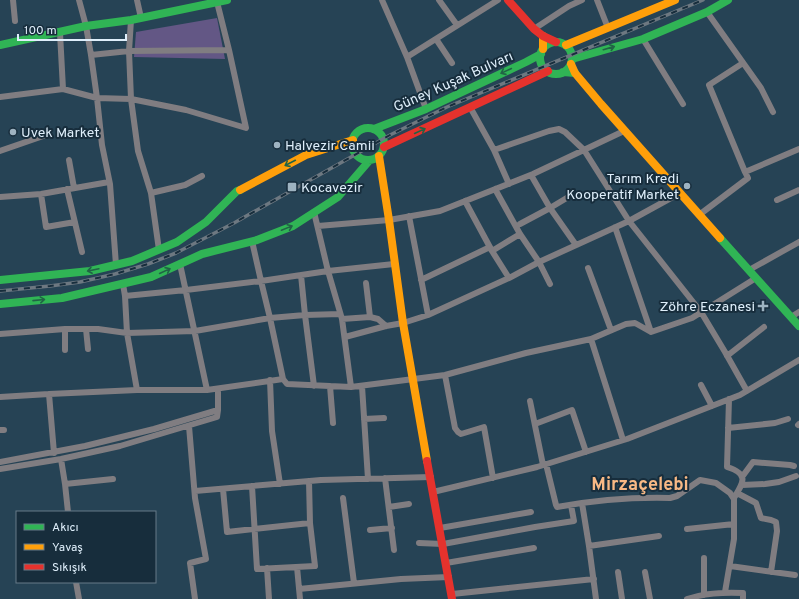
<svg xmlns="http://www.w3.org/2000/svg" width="799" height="599" font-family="Overpass,sans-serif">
<rect width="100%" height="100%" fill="#264355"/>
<path fill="#635785" d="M217,18l8,41 -91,-2 2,-25z"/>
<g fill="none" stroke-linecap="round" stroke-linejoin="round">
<path stroke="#807d81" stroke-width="6" d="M13,0l2,21
M79,0l7,26 5,29 6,43 5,47 8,39 6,81
M137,0l4,18
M382,0l25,57 19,52
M439,0l18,25
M597,0l11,28
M707,12l54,76 12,24
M131,20l-2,31 2,48 7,52 13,42 8,57
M534,29l35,-23 13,-6
M60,33l3,56
M436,39l16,24
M643,39l40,65
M91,55l38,-4 100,-1
M407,57l91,-57
M0,97l63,-8 34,9 34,1 55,11 60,18 -17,-78 -12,-48
M470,107l24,43 15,34
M494,150l55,-19 10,-2 6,3 19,18 45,71 72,91 24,40 22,39
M0,151l49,-17
M69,160l5,28
M745,172l54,-23
M531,175l19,33 26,37
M67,189l15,63
M495,189l25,45 19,28 11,22
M151,193l34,-8 17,-9
M41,194l5,33 29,-5
M0,197l41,-3 68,-12
M777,200l22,-10
M465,201l27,50 28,-17
M314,212l14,59 14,48 9,68
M699,215l49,-37 -3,-6 -36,-87 34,-22
M409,216l19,99
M520,224l30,-16 20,-12
M318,226l71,-6 51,-9 93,-37 91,-43
M615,227l36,105
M252,241l9,40 9,37 13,61
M492,251l17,27
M180,264l27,126
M588,268l23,62
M749,270l50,-28
M301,275l4,40 9,71
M421,280l69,-33
M366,283l4,34
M123,284l2,12 2,37 10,57
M125,296l61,-6 75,-9 67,-10 66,-7
M791,317l8,-5
M342,319l28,-2 8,2 8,7
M65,329v21
M86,329l2,20
M0,334l65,-5h33l29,4 68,-2 75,-13 35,-3 35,-1
M345,337l41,-11 17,-3 25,-8 81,-37 30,-16 90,-41 51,-28
M591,339l32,101
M727,356l37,-29
M445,375l10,53 3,4 3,2 23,-7 9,51
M270,380l2,51 8,53
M701,385l11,21
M330,386l3,37
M362,386l6,93
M49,394l5,59
M0,397l49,-3 88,-4h70l76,-11 4,5 64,3 94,-12 81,-22 65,-14 35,-15 9,-1 16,9 41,-14 64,-40
M729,399l-2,68c23,7 16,16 7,31
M530,401l13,64
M364,419l20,-1
M535,424l37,-14 14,42
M798,425l1,-1
M189,426l6,72 11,61 -16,4 5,36
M728,428l47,-5 13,-4
M0,430h4
M61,459l4,25 3,28
M0,462l85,-16 69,-17 64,-19
M546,464l10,41 1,2c39,-7 74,-10 113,-9l7,-2 23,-16 16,3 14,10 4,6v40l-9,53
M0,469l61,-10 59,-13 97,-29 1,-7v-21
M742,477l11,-15 37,3 4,1
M385,478l9,72
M65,484l48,-5
M742,485l23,-1 14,-2 17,-6
M252,486l5,83 58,-3 -5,-43
M223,489l4,43 83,-9 -1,-42
M195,491l126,-11 110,-3
M433,492l104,-25 90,-28 113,-44 59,-35
M737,493l19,10 5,15 10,2 5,2 1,9 -6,41
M343,498l11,85
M582,503l7,43
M389,507l20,-3
M440,528l91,-16
M687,529l47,-5
M370,530l22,-2
M419,543l24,1 92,-17 39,-6 -3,-16
M704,558v37
M446,563l88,-15
M730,566l65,9
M297,567l3,32
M267,568l2,31
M618,572l4,27
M645,572l5,27
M76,582l3,17
M299,589l102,-10 48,-2
M452,594l142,-15
M596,599l-7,-53 70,-10
M687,599c18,-6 37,-7 56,-6v6"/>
<path stroke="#30b455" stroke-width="8" d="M540 58a16 16 0 1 1 32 0a16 16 0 1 1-32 0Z
M0,45l86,-19 45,-6 96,-20
M572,59l71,-20 64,-27 21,-12
M563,72l12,1
M352 144a16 16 0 1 1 32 0a16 16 0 1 1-32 0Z
M374,129l52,-20 100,-47 15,-8
M720,238l79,88
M0,280l90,-9 42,-10 45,-19 29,-20 31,-31 3,-1
M0,304l62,-6 89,-21 51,-23 55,-14 36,-14 45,-29 31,-36"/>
<path stroke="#ff9f0a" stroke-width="8" d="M543,36v13
M566,45l109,-45
M571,64l4,9 26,31 119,134
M379,156l10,64 14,103 24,138
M240,190l66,-35 47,-15"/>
<path stroke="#e5322d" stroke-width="8" d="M508,0l26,29 9,7 13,6
M384,147l164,-76
M427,461l25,138"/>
<g stroke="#6d7881" stroke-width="3.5">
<path id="rail" d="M0,291l50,-5 30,-4 35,-8 33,-10 28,-11 58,-30 156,-88 57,-28 256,-107"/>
</g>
<use href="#rail" stroke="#172d3c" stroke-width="2" stroke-dasharray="6" stroke-linecap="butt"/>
</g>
<defs><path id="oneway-shaft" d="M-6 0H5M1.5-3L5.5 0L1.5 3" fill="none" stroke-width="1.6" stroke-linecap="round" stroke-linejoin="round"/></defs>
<g stroke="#216346">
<use href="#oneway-shaft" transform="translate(609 48) rotate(-16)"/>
<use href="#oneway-shaft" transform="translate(506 71) rotate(155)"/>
<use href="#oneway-shaft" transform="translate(420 131) rotate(-25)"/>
<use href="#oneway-shaft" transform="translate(290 163) rotate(153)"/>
<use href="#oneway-shaft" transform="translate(287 228) rotate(-22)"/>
<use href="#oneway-shaft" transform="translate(93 270) rotate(168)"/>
<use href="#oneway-shaft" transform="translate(165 271) rotate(-25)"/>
<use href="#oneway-shaft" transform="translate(39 300) rotate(-6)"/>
</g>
<g fill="#9eb3c1" stroke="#172d3c" stroke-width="1.5">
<circle cx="13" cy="132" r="4"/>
<circle cx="277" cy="145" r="4"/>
<circle cx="687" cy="186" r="4"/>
<rect x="287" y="182" width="10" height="10" rx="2"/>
<path d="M761 300h4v4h4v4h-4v4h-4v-4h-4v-4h4z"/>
</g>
<g text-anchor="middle" stroke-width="4" stroke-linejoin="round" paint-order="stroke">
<g font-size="14" fill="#dfeffb" stroke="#172d3c">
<text transform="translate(453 81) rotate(-24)" y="5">Güney Kuşak Bulvarı</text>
</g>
<g font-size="14" fill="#dfeffb" stroke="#172d3c" text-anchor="start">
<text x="21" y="137">Uvek Market</text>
<text x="285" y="150">Halvezir Camii</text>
<text x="679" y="183" text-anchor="end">Tarım Kredi<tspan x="679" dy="16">Kooperatif Market</tspan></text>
<text x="301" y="192">Kocavezir</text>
<text x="755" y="311" text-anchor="end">Zöhre Eczanesi</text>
</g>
<g font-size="18" font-weight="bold" fill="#f8b985" stroke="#172d3c">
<text x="640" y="490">Mirzaçelebi</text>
</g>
</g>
<rect x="16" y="511" width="140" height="72" fill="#172d3c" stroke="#677b88"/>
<rect x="24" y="524" width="20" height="6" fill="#30b455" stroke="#677b88"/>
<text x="52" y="531" font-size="12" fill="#dfeffb">Akıcı</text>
<rect x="24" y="544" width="20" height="6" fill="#ff9f0a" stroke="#677b88"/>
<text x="52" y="551" font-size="12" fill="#dfeffb">Yavaş</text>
<rect x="24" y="564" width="20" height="6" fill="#e5322d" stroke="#677b88"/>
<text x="52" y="571" font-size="12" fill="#dfeffb">Sıkışık</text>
<path d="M18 34v6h108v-6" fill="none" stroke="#dfeffb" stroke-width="2"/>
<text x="24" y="34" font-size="12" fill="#dfeffb" stroke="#172d3c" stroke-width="3" paint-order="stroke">100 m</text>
</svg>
